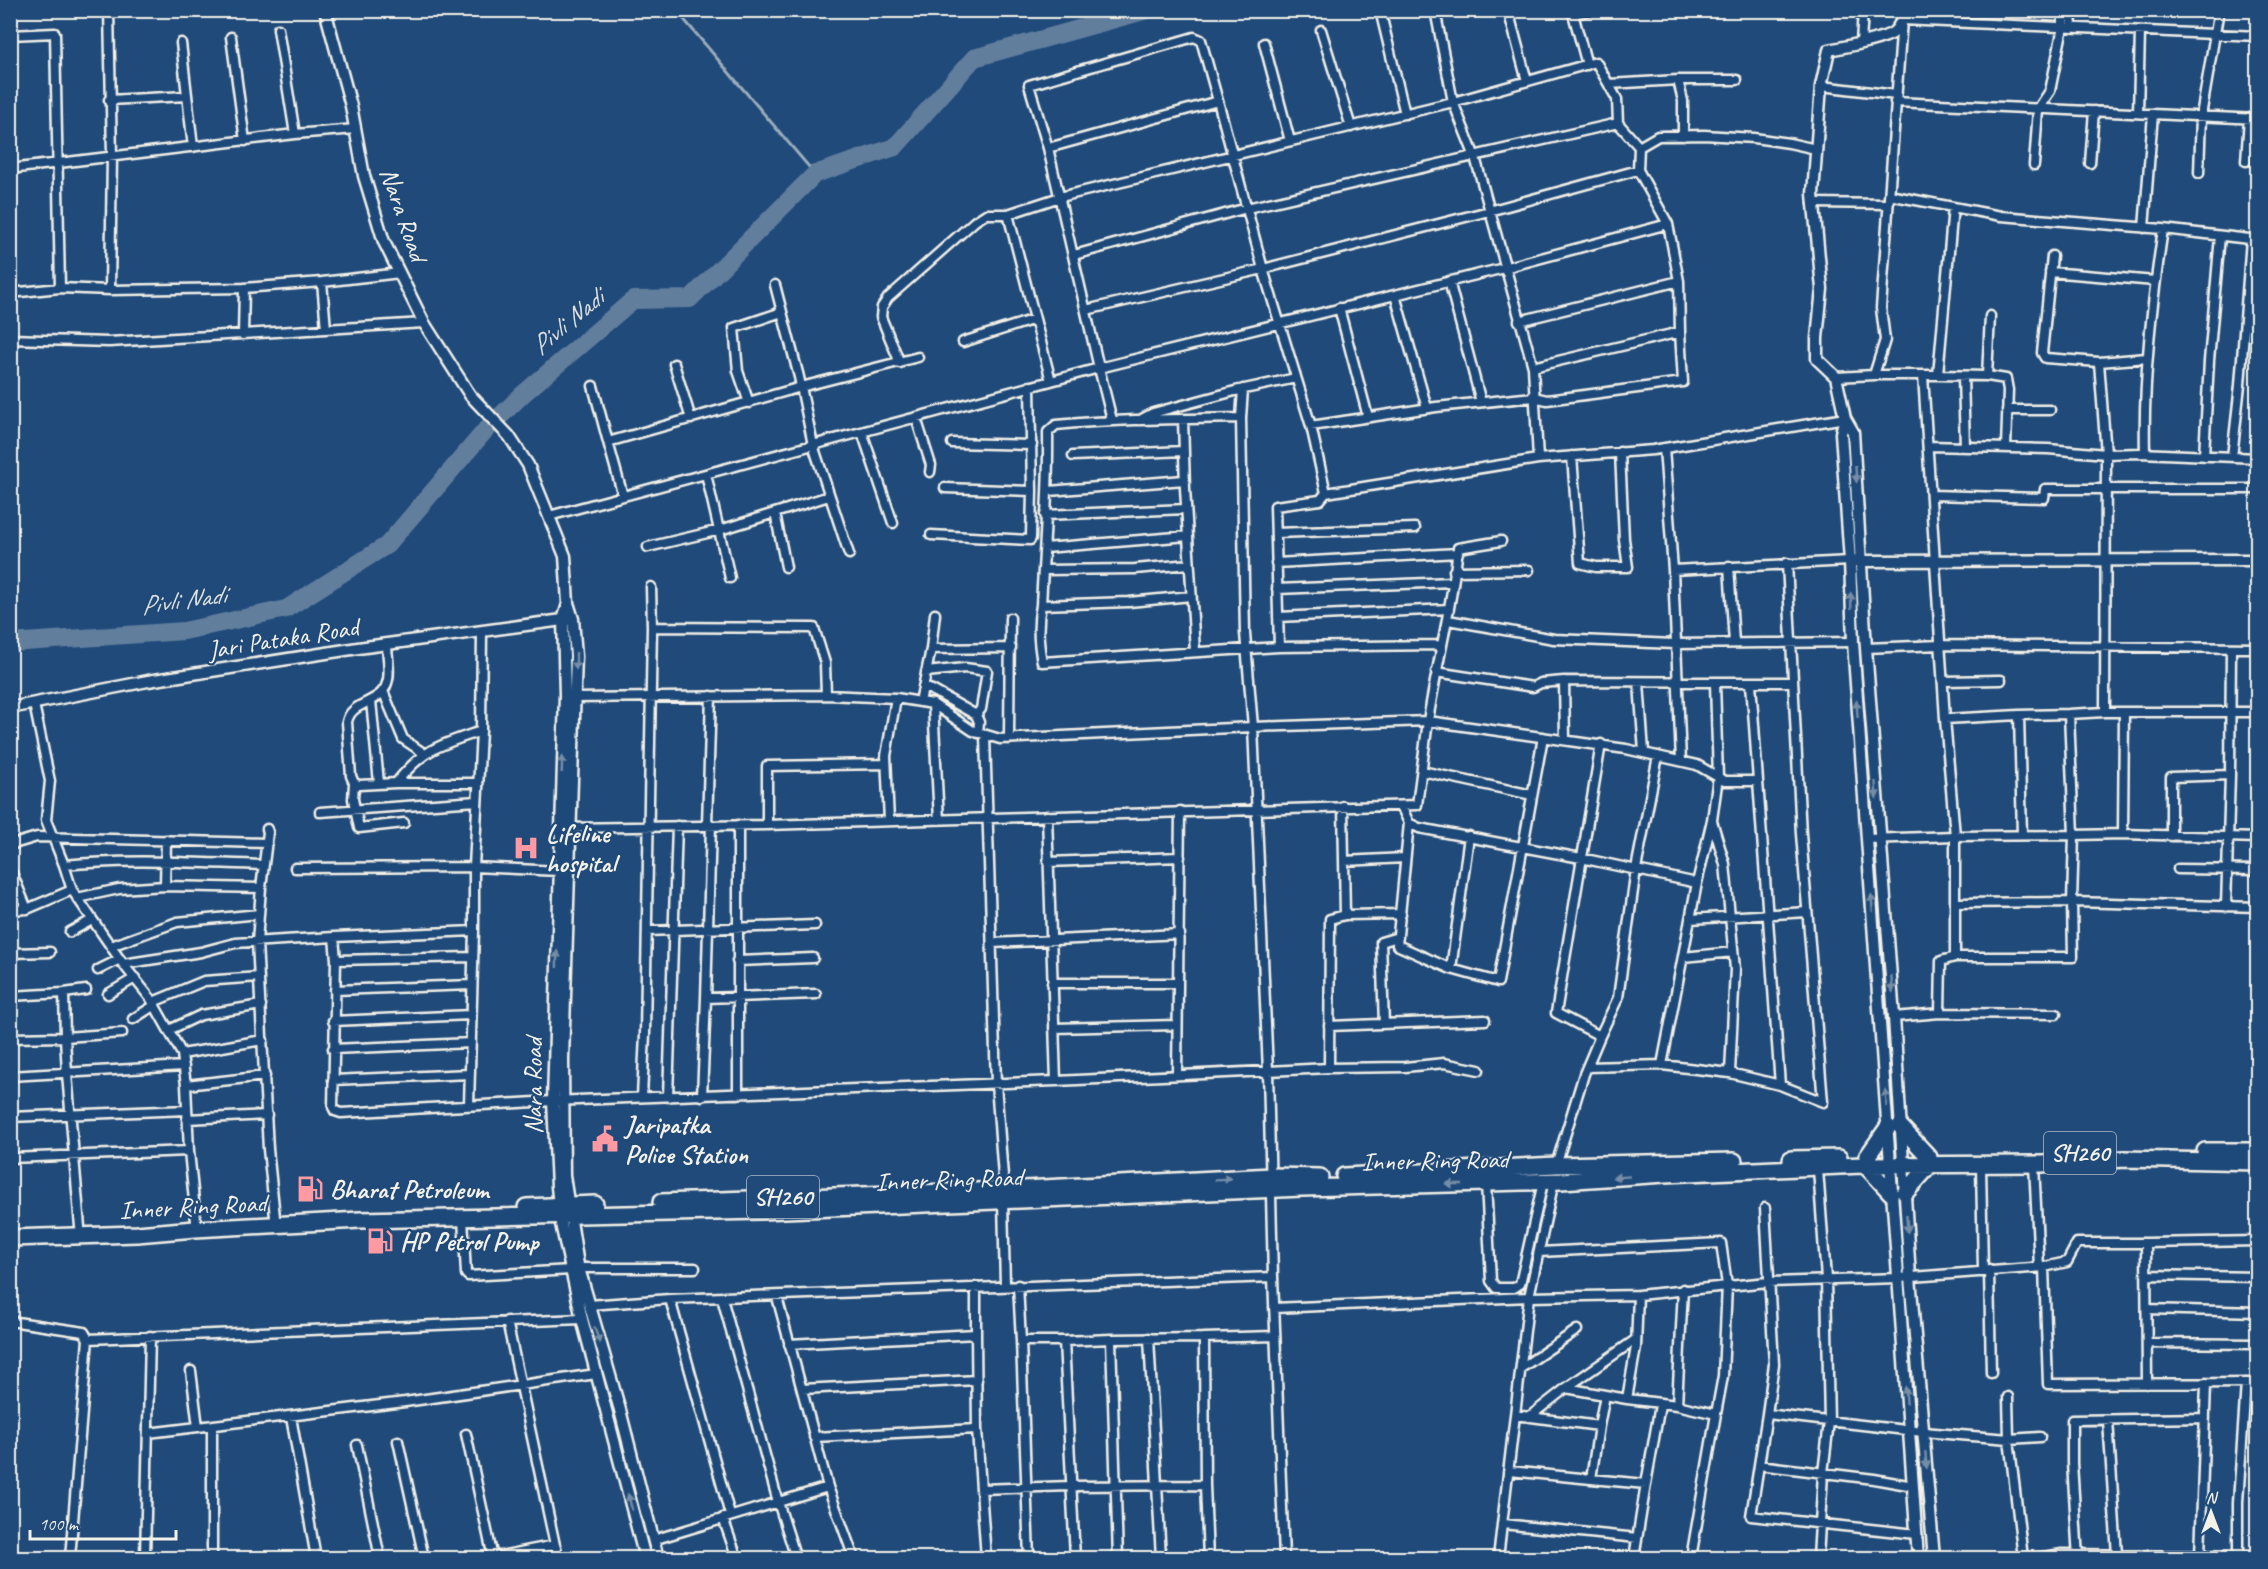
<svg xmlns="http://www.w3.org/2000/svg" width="2268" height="1569" font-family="Caveat,sans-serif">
<rect width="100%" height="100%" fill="#1f4a7a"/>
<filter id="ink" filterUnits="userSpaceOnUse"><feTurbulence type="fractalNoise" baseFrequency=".0167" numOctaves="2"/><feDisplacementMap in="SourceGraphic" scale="12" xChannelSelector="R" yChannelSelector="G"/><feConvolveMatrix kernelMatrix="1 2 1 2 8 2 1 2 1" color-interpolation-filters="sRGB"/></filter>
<g filter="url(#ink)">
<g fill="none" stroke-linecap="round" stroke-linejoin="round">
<path stroke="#9cacbb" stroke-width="3" d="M676,10l139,164"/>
<path stroke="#627e9d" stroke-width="18" d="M10,643l174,-12 102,-22 101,-64 97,-113 39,-38 110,-94 57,-1 125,-125 80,-27 79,-89 173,-48"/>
<g stroke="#f4f1e8" stroke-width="13">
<path id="street" d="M109,10l3,146 -2,134
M1380,10l25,104
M1508,10l19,71
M1572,10l15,55
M2071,10l1,18
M1573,14l20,-4
M278,29l17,105
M1321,30l30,97
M10,35l45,-2 5,255
M231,37l14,104
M181,43l12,104
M1264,43l26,98
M1861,43l2,-33
M1678,80l5,21v35
M1609,84l69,-4h59
M1821,86l75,9
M109,100l78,-4
M1895,102l363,17
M2138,113l2,-82
M1618,123l21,24 -1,23 -149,41 -226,58 48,157 125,-19 98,-10 13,3 136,-18 -3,-50
M1639,147l19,-11 46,-1 50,3 35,5 27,6
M1048,148l-19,-63 165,-48 7,3 17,61
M2246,161l3,-43
M2090,163l4,-52
M2034,165l4,-56 12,-18 13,-64v-17
M10,169l285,-35 61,-5
M2199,173l2,-57 18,-106
M1889,195l112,21 162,13 95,11
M1813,203l75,1
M2144,228l9,-114
M1074,255l173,-47 371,-85 -1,-24 -21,-37 -143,40 22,55 58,210 5,92 115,-9 192,-32
M2052,256l-10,97 3,5 54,4
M2050,272l105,9
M1449,281l32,121
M322,282l4,47
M775,285l24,92 14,68 36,109
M10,293l50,-5 50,2 134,-2 78,-6 78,-9
M1395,295l32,113
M1339,308l29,109
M1086,310l177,-41 -45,-168 -170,47 51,220 405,-100 164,-44 -30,-54
M1519,321l160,-40 -11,-57
M243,335l1,-47
M10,339l99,3 315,-19
M963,342l72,-23
M900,363l-19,-46 1,-10 6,-9 87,-77 11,-7h22
M674,364l17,55
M1533,367l147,-35 -1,-51
M1874,375h64l15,-168
M1923,375l22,344 10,117 119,-1 -2,67 1,55h-118v-54
M1938,375l49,1 3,-60
M1963,376l2,71
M1987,376l19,3 2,11 -2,58
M1836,377l38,-2 11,-35 -4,-32 21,-288 356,16
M593,386l15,56
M749,403l-11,-32 -4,-43 48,-16
M2007,410h43
M916,418l15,47 -1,7
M1241,418l2,-29
M1183,419l2,69 10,163
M1112,420l-13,-52 -48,13 -43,-167 52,-17 393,-95 -18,-92
M1140,420l13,-7 82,-22 61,-13
M1311,426l15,67 212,-34
M862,432l31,91
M952,443l80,2
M1928,446l120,3 58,5 -7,-92 48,-4
M1664,448l9,122 8,191
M2145,453c-2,-75 7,-149 18,-224
M1073,456l111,-5
M1572,456l8,107 16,4h32l-4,-28 -4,-87
M2204,456l5,-95 11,-125
M2232,457l8,-72 11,-146
M2258,458l-118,-5 -34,1 -1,258h153
M706,474l24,104
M945,488l87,3 -2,-105
M1049,491l135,-11
M1326,493l-6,7 -45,6 4,141 162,-2
M1931,495l113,3 1,-9h213
M623,496l-15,-54 193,-55 117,-30
M775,513l11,54
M1045,515l141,-6
M549,516l502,-135
M1276,533l139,-5
M931,535l99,5 1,-2 1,-47
M648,547l72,-17 109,-34
M1045,548l143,-12
M1276,563l182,-10
M1729,566l5,77
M1044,570l91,-1 54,-5
M1673,570l177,-9
M1454,571l75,-1
M651,587l1,40
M1277,589l175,-7
M1041,605c-4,20 -3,37 1,57l237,-15
M1278,617l171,-8
M1448,620l106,19 121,5 178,-2
M482,632l-1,99 -7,136 85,4
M387,644c0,12 4,29 0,39 -6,22 -36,17 -40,39l4,54 3,7 5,2 37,-2c28,-35 44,-38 85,-52
M1866,648l75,-3 317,3
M931,649l80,-1
M1436,672l97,15 8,-4 23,-2 228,1
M1564,681l1,58
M1943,681l58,-1
M1639,683l5,69
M1715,683l3,94 6,4h34l22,304
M1751,683l7,98
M923,687l9,3 44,25 5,-6 6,-38 -22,-3 -39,4
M383,691l20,48 22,15
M575,698l251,-3 70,3 37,6 40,27 27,8 253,-12 15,344 5,206
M371,701l8,82
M920,702l11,-53 4,-35
M34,704l16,77 -4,39 18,45 8,25 51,74 28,35 31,55 4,31 3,66
M933,704l6,116
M2105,712l-36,2 5,121 49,-1 135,4
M976,715l3,7 -1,11
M1945,719l74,-4
M985,736l11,348 8,106 -1,11 2,84
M1009,739l1,-121
M1601,744l-45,269 44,23 18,-38 18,-129 22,-113
M1422,771l110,24
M354,783l-1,16 6,29 45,-5
M396,783h82
M1343,806l2,109 56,-1
M1401,806l8,17 10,5 162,30 116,25 15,-63 6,-43 -21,-12 -71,-16 -198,-28c9,-58 24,-115 30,-173l43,-7
M320,812l157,-11
M1047,816l9,265
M889,821l-3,-65 10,-58
M1712,821l13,43 10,105 -5,104
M1409,823l-12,122 54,24 47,13 45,-245
M707,825l4,-129
M738,825v269
M767,825v-59l119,-2
M566,828l201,-3 650,-20 11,-84 -175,6 -8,-94 -4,-215c-62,1 -124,1 -185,7l-8,7c1,58 -4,115 -7,173l88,-3 62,-6
M2123,834l1,-122
M2022,835l-3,-120 50,-1
M2171,836v-59l59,-2
M1867,839l88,-3v67l117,-1 186,5
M10,845l27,-8 230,6
M1344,861l61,-3
M1048,862l132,-5
M64,865c66,-7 133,-2 199,0
M10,868l17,41
M295,868l179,-1v64
M2178,869l80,1
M165,886l1,-46
M261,888l7,-56 -1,-3
M77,898l42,-9 46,-3 96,2 -4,54 11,207 7,68
M2226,907l4,-132 1,-126
M10,910l17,-1 45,-19
M1690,919l117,-7
M647,931l168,-6
M70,932l22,-12
M992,943l188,-9
M111,946l66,-24 82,-8
M10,953l40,-1
M1683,957l50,-5
M336,960l136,-3
M737,961l76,-3
M123,964l78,-12 34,-9 99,-6
M1451,969l18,-133
M98,970l22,-11
M1052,983h126
M335,990l137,-5
M64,993l1,44 57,-4
M108,994l27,-16
M10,996l54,-3 22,-3
M706,998l5,-173
M153,1002l51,-21 55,-4
M1940,1013l1,-52 14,-4
M1894,1017l46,-4 116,1
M133,1019l22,-14
M333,1021l138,-6
M1384,1024l-3,-82 17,-5
M1329,1026l156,-6
M1054,1028l122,-3
M169,1030l32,-15 60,-10
M10,1038l55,-1 2,37 13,153
M333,1049l138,-6
M182,1054l81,-14
M1662,1065l68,8 50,12 43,17 -22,-268 -14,-271
M1587,1067l75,-2 35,-182
M1329,1068l1,-149 15,-4
M1177,1075l3,-264
M10,1076l174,-10
M333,1080l137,-6
M186,1085l79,-9
M702,1096l4,-98 110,-4
M642,1097l3,-63 7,-407 162,1 11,35 1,32
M668,1097l9,-271
M469,1105l5,-174 -140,6 2,23 -3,147 2,4 6,2 212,-12 503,-20 273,-13 76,-1 39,-4 35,7
M10,1117l177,-7
M187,1119l80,-4
M10,1158l179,-7 7,70
M2034,1164l5,103
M1556,1165l28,-91 16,-38
M1981,1165l2,105
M1486,1183l5,98 5,7h18l6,-4 23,-102
M1765,1208l9,156 -7,50 156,18 86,7 31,-2
M463,1218l3,56 2,2 103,-6
M2146,1243l112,-2
M1539,1252l182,-9 6,42 -4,91 -7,38
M2044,1267l23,-5 10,-19h69l1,141
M579,1268h116
M1989,1270l2,103
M2146,1275l112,2
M1018,1285l3,56
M976,1287v47
M1638,1295l-2,52 -9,52 50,6 39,9 -25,144
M777,1297l51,190 26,71
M722,1298l56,204 18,56
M670,1299l60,216
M589,1305l81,-6 603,-22 11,281
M1274,1308l255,-11 109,-2 130,-13 131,-4 145,-11 4,117 210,-1
M2147,1309l111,3
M10,1321l74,11 4,7
M507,1321l48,224
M1149,1338l12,220
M1204,1338l71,-2
M2147,1343l111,1
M789,1344l187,-10 1,95 4,60
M1521,1368l56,-38
M191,1371l7,56
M1566,1388l69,-48
M802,1389l175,-9
M2008,1397l1,42 14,119
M1677,1405l6,-116
M1767,1414l-16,102 165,18
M291,1417l25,141
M1529,1417l37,-29 61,11
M2108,1420l9,135
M1599,1426l6,-31
M148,1433l257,-31 191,-28
M466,1434l27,124
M814,1437l163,-8
M398,1441l26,117
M357,1445l23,113
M1759,1465l115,14 39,7
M1509,1471l82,8 8,-53 -84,-11
M1591,1479l55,5 -12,74
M1646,1484l14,-79
M723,1518l14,40
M1503,1524l134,14
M653,1540l175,-53
M2200,1556l6,-173
M2238,1556v-54l8,-119
M70,1558l18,-219 494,-20
M145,1558l5,-222
M212,1558v-132
M490,1558l65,-13 4,13
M986,1558l-5,-69 90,-3 134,-1 3,73
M1029,1558l-8,-217h43
M1075,1558l-11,-217 47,-2
M1118,1558l-7,-219 93,-1 1,147
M1498,1558l31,-261 25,-116
M1818,1558l5,-85 6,-51 -3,-143 -8,-110
M2038,1558l24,-4 196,2
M2078,1558l-6,-95v-43l133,-2"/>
</g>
<g stroke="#f4f1e8" stroke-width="15">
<path id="secondary" d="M325,10l26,96 13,70 20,66 40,81 46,72 39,41 19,29 37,91 3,47 5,16 3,37 -13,403 1,117 14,89 42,145 38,148
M1904,10c-1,8 -4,16 -10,22 -10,8 -51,15 -65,18l-8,36 -8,108 9,95 -5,49v21l19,18 9,41 8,14 13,216 28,369 16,260 24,281
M1845,418l-4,15 9,128 3,81 65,916
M1856,561l402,-1
M568,604l-5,16 2,75 -12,406 4,86 4,37 21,95 63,239
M10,708l138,-27 210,-33 212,-29"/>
</g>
<g stroke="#f4f1e8" stroke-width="20">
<path id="highway" d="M1900,1126l29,31
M2205,1151h53
M1867,1157l21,-30
M1791,1159l48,-1
M1866,1166l25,27
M1344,1176l212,-11 178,-4
M1905,1193l25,-28
M661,1202l343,-12 268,-14 48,1
M526,1207l69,-3
M10,1238l127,-4 58,-5 165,-9 402,-9 540,-23 259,-7 104,-7 197,-9 180,-1 83,-5 133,3"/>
</g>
<use href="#street" stroke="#1f4a7a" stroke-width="8"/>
<use href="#secondary" stroke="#1f4a7a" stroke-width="10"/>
<use href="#highway" stroke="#1f4a7a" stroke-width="15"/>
</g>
<defs><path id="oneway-solid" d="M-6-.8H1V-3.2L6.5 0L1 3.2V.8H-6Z" transform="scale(1.5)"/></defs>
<g fill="#748da6">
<use href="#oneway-solid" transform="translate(1856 474) rotate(86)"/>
<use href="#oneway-solid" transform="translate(1851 601) rotate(-92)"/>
<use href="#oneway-solid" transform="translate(576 661) rotate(90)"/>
<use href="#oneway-solid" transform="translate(1857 709) rotate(-94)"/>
<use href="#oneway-solid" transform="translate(562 764) rotate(-88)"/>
<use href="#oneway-solid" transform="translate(1876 790) rotate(86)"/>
<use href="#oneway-solid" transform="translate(1872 903) rotate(-95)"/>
<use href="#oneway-solid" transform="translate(557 959) rotate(-89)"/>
<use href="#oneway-solid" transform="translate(1892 984) rotate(85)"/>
<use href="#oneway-solid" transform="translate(1886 1098) rotate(-94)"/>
<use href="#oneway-solid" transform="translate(1621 1177) rotate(176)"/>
<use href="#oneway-solid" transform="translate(1223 1179) rotate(-3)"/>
<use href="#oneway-solid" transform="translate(1454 1184) rotate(180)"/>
<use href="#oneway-solid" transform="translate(1907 1224) rotate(86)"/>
<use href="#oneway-solid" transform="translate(597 1335) rotate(71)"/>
<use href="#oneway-solid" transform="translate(1906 1395) rotate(-94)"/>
<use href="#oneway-solid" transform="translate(1926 1460) rotate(85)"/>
<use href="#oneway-solid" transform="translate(630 1502) rotate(-105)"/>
</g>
</g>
<defs>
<g id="hospital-bare" transform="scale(2.07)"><path d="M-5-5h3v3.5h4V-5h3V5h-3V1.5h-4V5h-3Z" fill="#ff9aa2" stroke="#1f4a7a" stroke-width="2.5" paint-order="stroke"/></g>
<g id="civic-bare" transform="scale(2.07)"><path d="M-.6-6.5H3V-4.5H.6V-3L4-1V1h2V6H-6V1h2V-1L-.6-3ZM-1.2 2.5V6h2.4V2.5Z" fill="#ff9aa2" stroke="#1f4a7a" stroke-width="2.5" paint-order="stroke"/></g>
<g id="fuel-bare" transform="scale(2.07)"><path d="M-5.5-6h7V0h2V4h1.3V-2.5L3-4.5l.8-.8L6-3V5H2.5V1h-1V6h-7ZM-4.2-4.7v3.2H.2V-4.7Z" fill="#ff9aa2" stroke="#1f4a7a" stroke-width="2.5" paint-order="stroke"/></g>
</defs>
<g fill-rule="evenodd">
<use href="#hospital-bare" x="526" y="848"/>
<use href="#civic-bare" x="605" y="1139"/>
<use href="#fuel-bare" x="310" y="1189"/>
<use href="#fuel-bare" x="380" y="1241"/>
</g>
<g text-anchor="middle" stroke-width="4.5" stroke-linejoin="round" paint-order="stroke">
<g fill="#1f4a7a" stroke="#b4bfc7" stroke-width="1.5">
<rect x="2044" y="1132" width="72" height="42" rx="4.5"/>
<rect x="747" y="1176" width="72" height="42" rx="4.5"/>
</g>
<g font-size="24" font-weight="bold" fill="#f4f1e8">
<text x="2080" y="1161">SH260</text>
<text x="783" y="1205">SH260</text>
</g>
<g font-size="26" fill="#f4f1e8" stroke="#1f4a7a">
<text transform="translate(404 214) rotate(71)" y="9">Nara Road</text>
<text transform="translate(283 638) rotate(-9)" y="9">Jari Pataka Road</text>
<text transform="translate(533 1086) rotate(-90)" y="9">Nara Road</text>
<text transform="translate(1435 1160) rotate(-1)" y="9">Inner Ring Road</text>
<text transform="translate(949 1179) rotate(-2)" y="9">Inner Ring Road</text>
<text transform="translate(193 1206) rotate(-3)" y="9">Inner Ring Road</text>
</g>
<g font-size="26" font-weight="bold" fill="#f4f1e8" stroke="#1f4a7a" text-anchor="start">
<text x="546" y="842">Lifeline<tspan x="546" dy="30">hospital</tspan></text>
<text x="625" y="1133">Jaripatka<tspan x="625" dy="30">Police Station</tspan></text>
<text x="330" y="1198">Bharat Petroleum</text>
<text x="400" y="1250">HP Petrol Pump</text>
</g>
<g font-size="27" font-style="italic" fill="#dee0dd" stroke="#1f4a7a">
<text transform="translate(567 322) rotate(-40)" y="9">Pivli Nadi</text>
<text transform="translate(183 600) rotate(-8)" y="9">Pivli Nadi</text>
</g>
</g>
<rect width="2268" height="1569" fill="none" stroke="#1f4a7a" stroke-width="36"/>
<rect x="18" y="18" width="2232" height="1533" fill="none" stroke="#f4f1e8" stroke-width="2" filter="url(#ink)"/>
<g transform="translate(2211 1512)" stroke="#1f4a7a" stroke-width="4.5" paint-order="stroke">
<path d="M0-4.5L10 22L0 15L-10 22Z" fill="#f4f1e8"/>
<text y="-9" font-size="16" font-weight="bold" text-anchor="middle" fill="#f4f1e8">N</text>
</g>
<path d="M30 1530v9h146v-9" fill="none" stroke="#f4f1e8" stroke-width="3"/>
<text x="39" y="1530" font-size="18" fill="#f4f1e8" stroke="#1f4a7a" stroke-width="4.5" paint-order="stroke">100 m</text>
</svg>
